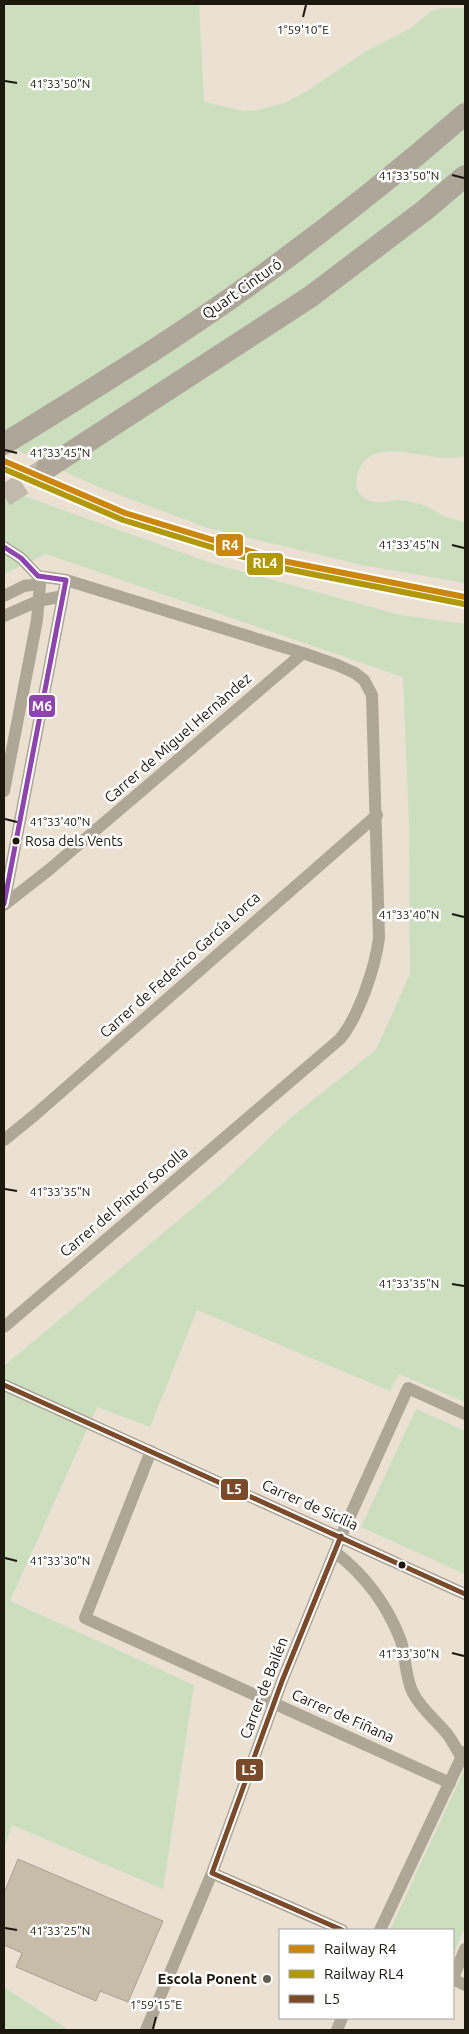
<svg xmlns="http://www.w3.org/2000/svg" width="469" height="2034" font-family="Ubuntu,sans-serif">
<rect width="100%" height="100%" fill="#eae1d2"/>
<path fill="#cbdebd" d="M4,4h195l5,98 39,9 15,-1 27,-7 24,-13 56,-38 46,-24 19,-16 12,-4h23v448c-29,8 -58,-10 -87,-3 -9,2 -16,8 -19,17 -7,16 -1,31 18,32 8,1 16,-2 23,-2 8,1 16,3 23,5 6,2 11,6 17,9 8,4 16,6 25,8v61l-103,-18 -154,-37 -107,-40 -97,-44z
M4,489l207,74 189,52 65,9v778l-66,-28 -9,17 -193,-81 -47,117 -53,-20 -87,194 184,84 -31,204 -151,-64 -8,23v-482l219,-183 66,-64 87,-69 34,-76 -1,-150 -6,-147 -357,-123 -42,20z
M416,1409l49,22v143l-104,-47z
M465,1768v159l-12,29v-26h-63z
M4,1987l65,43h-65z"/>
<path fill="#c7bca8" stroke="#a9a196" d="M18,1859l145,62 -35,81 -28,-11 -4,10 -80,-34 6,-14 -18,-8v-52z"/>
<g fill="none" stroke-linecap="round" stroke-linejoin="round">
<path stroke="#c1b9ab" stroke-width="22" stroke-dasharray="22 11" stroke-linecap="butt" d="M4,496l43,-28"/>
<path stroke="#aea696" stroke-width="12" d="M4,547l17,11 17,18 28,4 237,73 34,12 18,8 9,7 8,15 7,243c-4,30 -20,78 -39,101l-336,288
M4,596l20,-10 16,-2
M4,616l34,-15 25,-5
M4,791l33,-171 3,-36 -2,-8
M4,904l62,-324
M4,905l46,-36 253,-216
M4,1140l32,-26 341,-299
M4,1385l461,209
M151,1451l-66,167 365,165
M335,1552c31,24 52,52 66,89 5,17 4,36 12,52 9,17 23,27 35,42 5,7 9,15 14,23
M212,1873l130,57
M380,1930l84,-178
M453,1978l12,-29
M453,1979l12,6
M146,2030l66,-157 70,-192 59,-145 67,-148 57,26
M337,2030l5,-12"/>
<path stroke="#aea698" stroke-width="22" d="M4,444c90,-56 181,-111 266,-174 67,-49 132,-101 195,-156
M47,468l263,-171 115,-87 40,-34"/>
<g stroke="#fff" stroke-width="9">
<path id="bus-1" d="M4,1385l461,209
M341,1536l-59,145 -70,192 130,57"/>
</g>
<g stroke="#fff" stroke-width="9">
<path id="bus-2" d="M4,547l17,11 17,18 28,4 -62,324"/>
</g>
<use href="#bus-1" stroke="#7a4b2a" stroke-width="5"/>
<use href="#bus-2" stroke="#8e44ad" stroke-width="5"/>
<g stroke="#fff" stroke-width="10">
<path id="rail-1" d="M4,461l121,52 153,47 187,37"/>
</g>
<g stroke="#fff" stroke-width="10">
<path id="rail-2" d="M4,469l119,51 153,47 188,37"/>
</g>
<use href="#rail-1" stroke="#cb870d" stroke-width="6"/>
<use href="#rail-2" stroke="#b09806" stroke-width="6"/>
</g>
<path fill="none" stroke="#1d170d" stroke-width="2" d="M303,17l3,-12M5,81l12,2M452,175l12,3M5,450l12,3M452,545l12,3M5,819l12,3M452,914l12,3M5,1189l12,2M452,1284l12,2M5,1558l12,3M452,1653l12,3M5,1928l12,2M153,2029l3,-12"/>
<g fill="#1d170d" stroke="#fff" stroke-width="2">
<circle cx="16" cy="841" r="4.5"/>
<circle cx="402" cy="1565" r="4.5"/>
</g>
<circle fill="#655e52" stroke="#fff" stroke-width="2" cx="267" cy="1979" r="5"/>
<g text-anchor="middle" stroke-width="5" stroke-linejoin="round" paint-order="stroke">
<g font-size="14" fill="#1d170d" stroke="#fff" text-anchor="start">
<text x="25" y="846">Rosa dels Vents</text>
</g>
<g font-size="15" fill="#1d170d" stroke="#fff">
<text transform="translate(242 289) rotate(-35)" y="5">Quart Cinturó</text>
<text transform="translate(178 738) rotate(-41)" y="5">Carrer de Miguel Hernàndez</text>
<text transform="translate(180 965) rotate(-42)" y="5">Carrer de Federico García Lorca</text>
<text transform="translate(124 1202) rotate(-40)" y="5">Carrer del Pintor Sorolla</text>
<text transform="translate(310 1505) rotate(24)" y="5">Carrer de Sicília</text>
<text transform="translate(264 1688) rotate(-69)" y="5">Carrer de Bailén</text>
<text transform="translate(343 1716) rotate(24)" y="5">Carrer de Fiñana</text>
</g>
<g font-size="15" font-weight="bold" fill="#1d170d" stroke="#fff" text-anchor="end">
<text x="257" y="1984">Escola Ponent</text>
</g>
</g>
<g font-size="12" text-anchor="middle" fill="#1d170d" stroke="#fff" stroke-width="5" stroke-linejoin="round" paint-order="stroke">
<text x="303" y="34">1°59'10"E</text>
<text x="60" y="88">41°33'50"N</text>
<text x="409" y="180">41°33'50"N</text>
<text x="60" y="457">41°33'45"N</text>
<text x="409" y="549">41°33'45"N</text>
<text x="60" y="826">41°33'40"N</text>
<text x="409" y="919">41°33'40"N</text>
<text x="60" y="1196">41°33'35"N</text>
<text x="409" y="1288">41°33'35"N</text>
<text x="60" y="1565">41°33'30"N</text>
<text x="409" y="1658">41°33'30"N</text>
<text x="60" y="1935">41°33'25"N</text>
<text x="156" y="2009">1°59'15"E</text>
</g>
<g stroke="#fff" stroke-width="2">
<rect x="215" y="533" width="29" height="24" rx="5" fill="#cb870d"/>
<rect x="246" y="552" width="38" height="24" rx="5" fill="#b09806"/>
<rect x="28" y="694" width="28" height="24" rx="5" fill="#8e44ad"/>
<rect x="220" y="1478" width="29" height="23" rx="5" fill="#7a4b2a"/>
<rect x="235" y="1758" width="29" height="24" rx="5" fill="#7a4b2a"/>
</g>
<g font-size="14" text-anchor="middle" font-weight="bold" fill="#fff">
<text x="230" y="550">R4</text>
<text x="265" y="568">RL4</text>
<text x="42" y="711">M6</text>
<text x="234" y="1494">L5</text>
<text x="249" y="1775">L5</text>
</g>
<rect width="469" height="2034" fill="none" stroke="#1d170d" stroke-width="10"/>
<rect x="279" y="1929" width="175" height="90" fill="#ffffff" stroke="#a5a29e"/>
<rect x="289" y="1945" width="25" height="8" fill="#cb870d" stroke="#a5a29e"/>
<text x="324" y="1954" font-size="15" fill="#1d170d">Railway R4</text>
<rect x="289" y="1970" width="25" height="8" fill="#b09806" stroke="#a5a29e"/>
<text x="324" y="1979" font-size="15" fill="#1d170d">Railway RL4</text>
<rect x="289" y="1995" width="25" height="8" fill="#7a4b2a" stroke="#a5a29e"/>
<text x="324" y="2004" font-size="15" fill="#1d170d">L5</text>
</svg>
